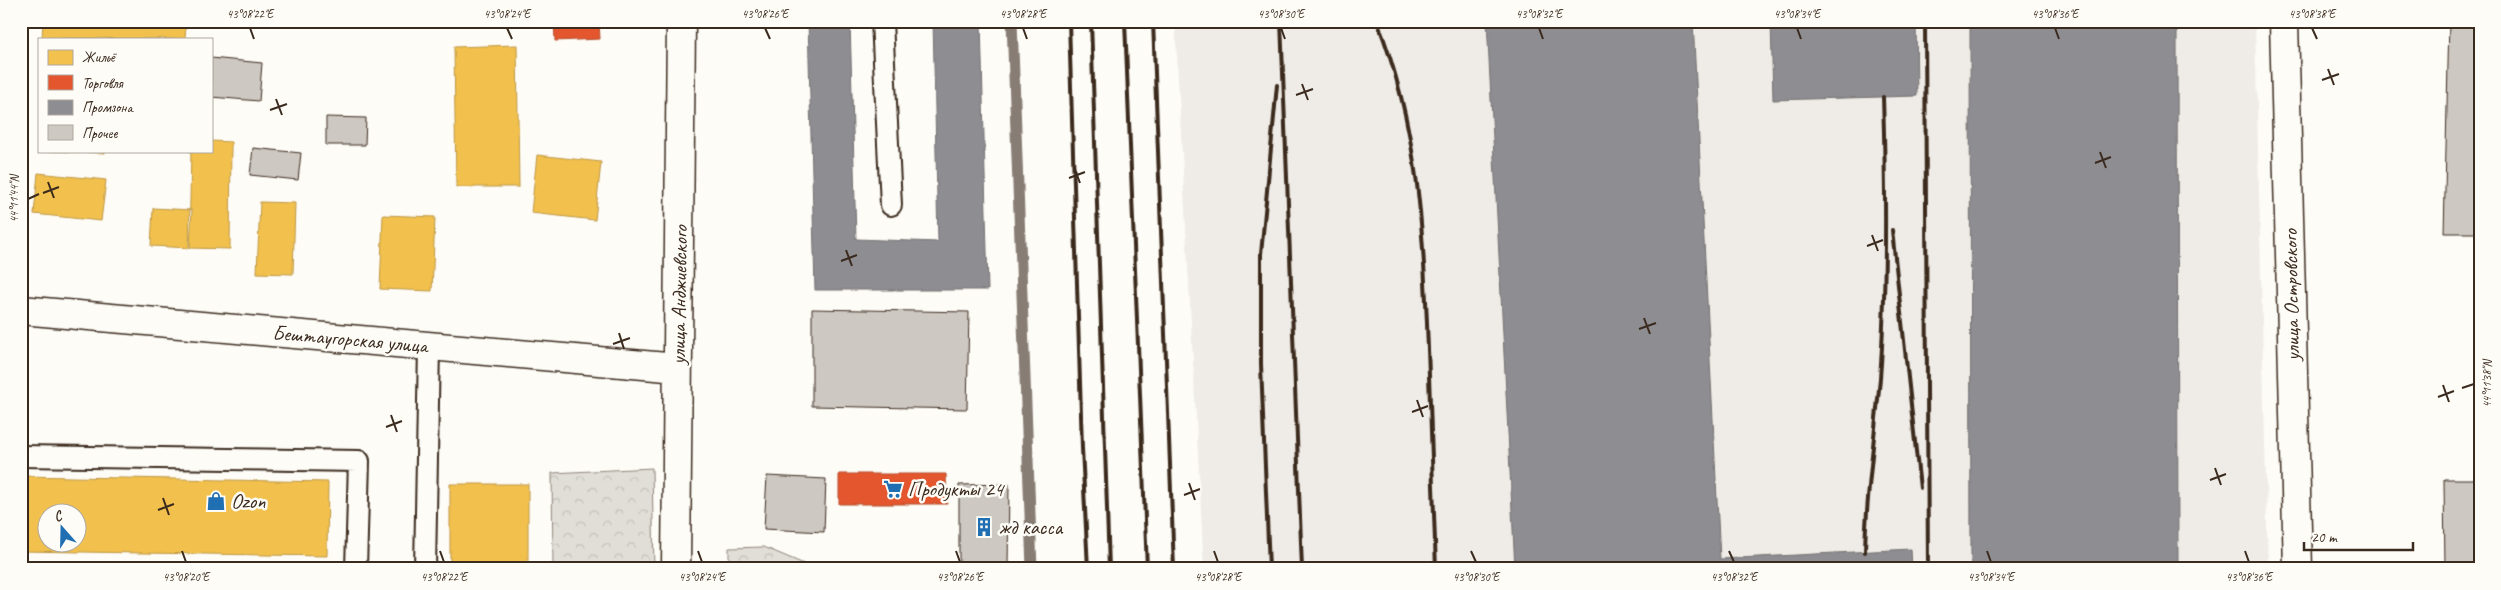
<svg xmlns="http://www.w3.org/2000/svg" width="2501" height="590" font-family="Caveat,sans-serif">
<defs>
<pattern id="forest-crowns" width="20" height="18" patternUnits="userSpaceOnUse" patternTransform="scale(1.25)"><rect width="20" height="18" fill="#e1ded7"/><path d="M2 6a3 3 0 1 1 6 0M12 15a3 3 0 1 1 6 0" fill="none" stroke="#c2bfb8"/></pattern>
</defs>
<rect width="100%" height="100%" fill="#fdfcf7"/>
<filter id="ink" filterUnits="userSpaceOnUse"><feTurbulence type="fractalNoise" baseFrequency=".02" numOctaves="2"/><feDisplacementMap in="SourceGraphic" scale="10" xChannelSelector="R" yChannelSelector="G"/><feConvolveMatrix kernelMatrix="1 2 1 2 8 2 1 2 1" color-interpolation-filters="sRGB"/></filter>
<g filter="url(#ink)">
<path fill="#efece7" d="M1175,21h1080l13,548h-1064z"/>
<path fill="url(#forest-crowns)" stroke="#8e847a" d="M652,468l2,101h-101l-1,-96z
M764,547l40,17 1,5h-76v-21z"/>
<path fill="#f2c14e" stroke="#bb9440" fill-rule="evenodd" d="M43,21h143l-1,18 -143,-1z
M517,45l2,142h-63l-2,-140z
M211,141l20,1 -1,107 -41,-1 2,-97h20z
M48,151h57v2z
M537,155l64,7 -6,58 -64,-7z
M38,173l68,7 -5,41 -67,-7z
M260,202l35,1 -2,71 -36,-1z
M153,208l39,2 -2,38 -39,-2z
M383,215l52,2 -3,74 -52,-2z
M21,476l307,6 -1,74 -306,-5zM48,512h30v30h-30z
M450,484h78v85h-78z"/>
<path fill="#e4572e" stroke="#b14a29" d="M554,21h45l1,18 -45,2z
M839,474h107l1,30h-108z"/>
<path fill="#8d8d92" stroke="#746f6f" d="M808,21h42l6,218 82,3 -5,-221h48l7,269h-173z
M1487,21h206l27,538 191,-10 1,20h-397z
M1771,21h145l1,75 -144,4z
M1970,21h207l1,548h-207z"/>
<g fill="none" stroke-linecap="round" stroke-linejoin="round">
<path stroke="#887d74" stroke-width="11" d="M1012,21l20,548"/>
</g>
<path fill="#cdc8c2" stroke="#3b2a1e" d="M2449,21h31v212h-36z
M211,58l51,5 -3,38 -48,-4z
M326,117l40,1 -1,27h-39z
M253,148l48,5 -3,27 -48,-5z
M812,309l157,3 -2,97 -155,-3z
M767,476l59,3 -2,53 -60,-3z
M2444,479h36v90h-35z
M1009,484l-1,85h-49v-84z"/>
<g fill="none" stroke-linecap="round" stroke-linejoin="round">
<g stroke="#3b2a1e" stroke-width="24">
<path id="service" d="M882,21l9,184
M21,456l338,5 -3,108
M425,569l4,-223"/>
</g>
<g stroke="#3b2a1e" stroke-width="31">
<path id="minor" d="M21,310l657,58
M676,569l5,-548"/>
</g>
<g stroke="#3b2a1e" stroke-width="31">
<path id="tertiary" d="M2284,21l14,548"/>
</g>
<use href="#service" stroke="#fdfcf7" stroke-width="20"/>
<use href="#minor" stroke="#fdfcf7" stroke-width="28"/>
<use href="#tertiary" stroke="#fdfcf7" stroke-width="28"/>
<path stroke="#3b2a1e" stroke-width="4" d="M1069,21l13,427 6,121
M1091,21l18,548
M1125,21l22,548
M1153,21l21,548
M1281,21l21,548
M1377,21c42,106 47,215 51,328 3,73 5,146 8,220
M1925,21l3,548
M1892,230l28,258
M1865,552c1,-59 10,-116 15,-174 7,-94 6,-187 3,-281
M1269,569l-8,-205v-110l16,-169"/>
</g>
</g>
<path fill="none" stroke="#3b2a1e" stroke-width="2" d="M250,28l4,11M507,28l5,11M765,28l5,11M1023,28l4,11M1281,28l4,11M1539,28l4,11M1797,28l4,11M2055,28l4,11M2312,28l5,11M2328,69l6,16M2322,80l17,-6M1302,84l6,16M1296,95l17,-6M276,99l6,16M270,110l17,-6M2100,152l6,16M2095,163l16,-6M1074,167l6,16M1069,178l16,-6M48,182l6,16M43,193l16,-6M28,199l11,-5M1872,235l6,16M1867,246l16,-6M846,250l6,16M841,261l16,-6M1644,318l6,16M1639,329l17,-6M619,333l5,16M613,344l17,-6M2443,385l6,17M2462,388l12,-4M2438,397l16,-6M1417,400l6,17M1412,412l16,-6M391,415l6,17M386,427l16,-6M2215,468l6,17M2210,480l16,-6M1189,483l6,17M1184,495l16,-6M163,498l6,17M158,510l16,-6M182,551l4,11M440,551l4,11M698,551l4,11M956,551l4,11M1214,551l4,11M1471,551l5,11M1729,551l5,11M1987,551l4,11M2245,551l4,11"/>
<defs>
<g id="supermarket-bare" transform="scale(1.5)"><path d="M-6-5.5h2.5l.6 2H6L4.5 2H-2.5L-4.4-4H-6ZM-1.5 3.2a1.3 1.3 0 1 0 .1 0ZM3 3.2a1.3 1.3 0 1 0 .1 0Z" fill="#1f6fb2" stroke="#fdfcf7" stroke-width="2.5" paint-order="stroke"/></g>
<g id="shop-bare" transform="scale(1.5)"><path d="M-5-2.5h2.3a2.7 3.5 0 0 1 5.4 0H5L5.5 6h-11ZM-1.5-2.5h3a1.5 2.3 0 0 0-3 0Z" fill="#1f6fb2" stroke="#fdfcf7" stroke-width="2.5" paint-order="stroke"/></g>
<g id="building-bare" transform="scale(1.5)"><path d="M-4-6H4V6H1V3H-1V6H-4ZM-2.5-4.3h1.7v1.8h-1.7ZM.8-4.3h1.7v1.8H.8ZM-2.5-1h1.7V.8h-1.7ZM.8-1h1.7V.8H.8Z" fill="#1f6fb2" stroke="#fdfcf7" stroke-width="2.5" paint-order="stroke"/></g>
</defs>
<g fill-rule="evenodd">
<use href="#supermarket-bare" x="893" y="489"/>
<use href="#shop-bare" x="216" y="501"/>
<use href="#building-bare" x="984" y="527"/>
</g>
<g text-anchor="middle" stroke-width="5" stroke-linejoin="round" paint-order="stroke">
<g font-size="21" fill="#3b2a1e" stroke="#fdfcf7">
<text transform="translate(679 295) rotate(-89)" y="7">улица Анджиевского</text>
<text transform="translate(2291 295) rotate(-91)" y="7">улица Островского</text>
<text transform="translate(350 339) rotate(5)" y="7">Бештаугорская улица</text>
</g>
<g font-size="21" fill="#3b2a1e" stroke="#fdfcf7" text-anchor="start">
<text x="908" y="496">Продукты 24</text>
<text x="231" y="508">Ozon</text>
<text x="999" y="534">жд касса</text>
</g>
</g>
<rect width="2501" height="590" fill="none" stroke="#fdfcf7" stroke-width="55"/>
<rect x="38" y="38" width="175" height="115" fill="#fdfcf7" stroke="#afa8a0"/>
<rect x="48" y="50" width="25" height="15" fill="#f2c14e" stroke="#afa8a0"/>
<text x="82" y="62" font-size="15" fill="#3b2a1e">Жильё</text>
<rect x="48" y="75" width="25" height="15" fill="#e4572e" stroke="#afa8a0"/>
<text x="82" y="88" font-size="15" fill="#3b2a1e">Торговля</text>
<rect x="48" y="100" width="25" height="15" fill="#8d8d92" stroke="#afa8a0"/>
<text x="82" y="112" font-size="15" fill="#3b2a1e">Промзона</text>
<rect x="48" y="125" width="25" height="15" fill="#cdc8c2" stroke="#afa8a0"/>
<text x="82" y="138" font-size="15" fill="#3b2a1e">Прочее</text>
<g transform="translate(62 528) rotate(340)"><circle r="24" fill="#fdfcf7" stroke="#afa8a0"/>
<path d="M0-4L9 19L0 12L-9 19Z" fill="#1f6fb2"/>
<text y="-8" font-size="14" font-weight="bold" text-anchor="middle" fill="#3b2a1e">С</text>
</g>
<path d="M2304 542v8h109v-8" fill="none" stroke="#3b2a1e" stroke-width="2.5"/>
<text x="2311" y="542" font-size="15" fill="#3b2a1e" stroke="#fdfcf7" stroke-width="4" paint-order="stroke">20 m</text>
<rect x="28" y="28" width="2446" height="534" fill="none" stroke="#3b2a1e" stroke-width="2"/>
<g font-size="12" text-anchor="middle" fill="#3b2a1e">
<text x="250" y="18">43°08'22"E</text>
<text x="507" y="18">43°08'24"E</text>
<text x="765" y="18">43°08'26"E</text>
<text x="1023" y="18">43°08'28"E</text>
<text x="1281" y="18">43°08'30"E</text>
<text x="1539" y="18">43°08'32"E</text>
<text x="1797" y="18">43°08'34"E</text>
<text x="2055" y="18">43°08'36"E</text>
<text x="2312" y="18">43°08'38"E</text>
<text transform="translate(14 199) rotate(-90)" y="4">44°11'44"N</text>
<text transform="translate(2487 384) rotate(-90)" y="4">44°11'38"N</text>
<text x="186" y="581">43°08'20"E</text>
<text x="444" y="581">43°08'22"E</text>
<text x="702" y="581">43°08'24"E</text>
<text x="960" y="581">43°08'26"E</text>
<text x="1218" y="581">43°08'28"E</text>
<text x="1476" y="581">43°08'30"E</text>
<text x="1734" y="581">43°08'32"E</text>
<text x="1991" y="581">43°08'34"E</text>
<text x="2249" y="581">43°08'36"E</text>
</g>
</svg>
